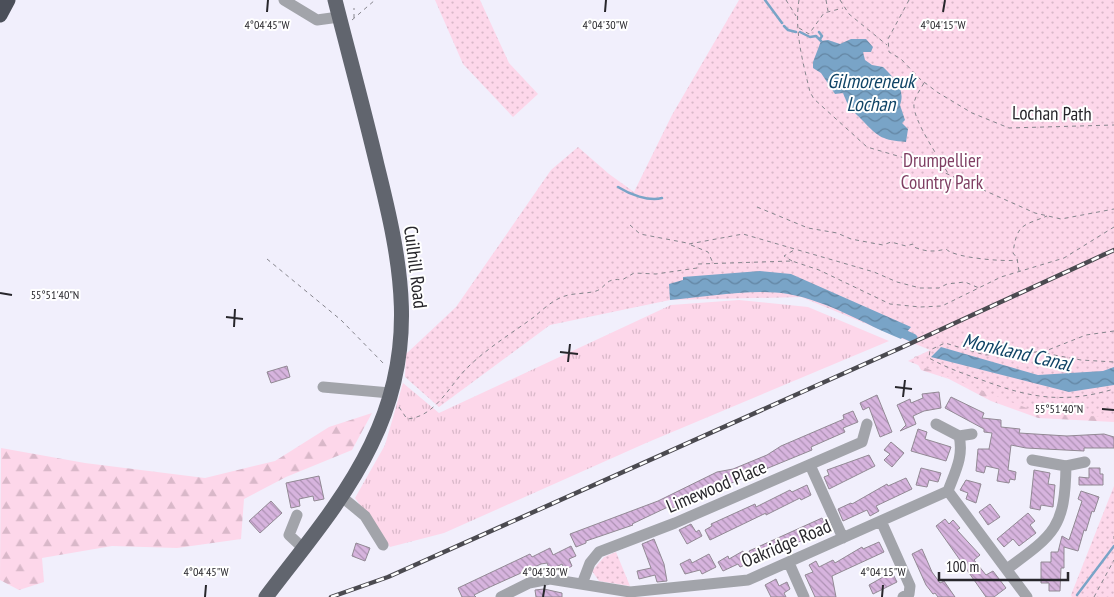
<svg xmlns="http://www.w3.org/2000/svg" width="1114" height="597" font-family="'PT Sans Narrow',sans-serif">
<defs>
<pattern id="grass-tufts" width="24" height="20" patternUnits="userSpaceOnUse" patternTransform="scale(1.25)"><rect width="24" height="20" fill="#fdd7ea"/><path d="M3 7l-1-3M5 7V3M7 7l1-3M15 17l-1-3M17 17v-4M19 17l1-3" fill="none" stroke="#d9b8c9"/></pattern>
<pattern id="forest-firs" width="22" height="20" patternUnits="userSpaceOnUse" patternTransform="scale(1.25)"><rect width="22" height="20" fill="#fdd7ea"/><path d="M5 1l3.5 6h-7zM16 11l3.5 6h-7z" fill="#d9b8c9"/></pattern>
<pattern id="park-dots" width="8" height="8" patternUnits="userSpaceOnUse" patternTransform="scale(1.25)"><rect width="8" height="8" fill="#fdd7ea"/><path d="M2 2h.1M6 6h.1" fill="none" stroke="#d9b8c9" stroke-width="1.8" stroke-linecap="round"/></pattern>
<pattern id="water-waves" width="16" height="10" patternUnits="userSpaceOnUse" patternTransform="scale(1.25)"><rect width="16" height="10" fill="#79a4c7"/><path d="M0 5q4-4 8 0t8 0" fill="none" stroke="#6385a2"/></pattern>
<pattern id="building-back-hatch" width="6" height="6" patternUnits="userSpaceOnUse" patternTransform="scale(1.25)"><rect width="6" height="6" fill="#d7b4de"/><path d="M-1 5l2 2M0 0l6 6M5-1l2 2" fill="none" stroke="#ae92b4"/></pattern>
</defs>
<rect width="100%" height="100%" fill="#f1effc"/>
<path fill="url(#grass-tufts)" d="M739,300l69,7 81,34 -243,102 -202,90 -54,14 -35,-49 30,-53 18,-62 36,30 232,-108z"/>
<path fill="url(#forest-firs)" d="M924,354l190,42v26l-76,-4 -47,-17 -42,-22 -28,-9 -7,-13z
M372,413l-20,37 -66,27 -42,22 -3,40 -64,9 -65,-2 -70,12 2,24 -25,8 -19,-10 1,-132 84,15 120,15 70,-17 54,-34z"/>
<path fill="url(#park-dots)" d="M435,0h45l29,63 29,31 -25,23 -50,-53z
M739,0h375v418l-80,-7 -126,-50 22,-11 -129,-53 -131,3 -120,25 -111,82 -34,-30 1,-23 50,-47 95,-137 27,-23 31,27 25,18 38,-77z
M1114,486v111h-42l-1,-2z
M616,552l14,34 -31,-5 -7,-10 12,-14z"/>
<path fill="url(#water-waves)" d="M851,39h15l7,8 -2,5h-8l2,8 7,5 11,2c11,11 23,22 17,38l5,15 -3,3 6,6 -2,13c-23,-2 -27,-4 -43,-21 -12,-13 -13,-10 -20,-28l-8,1 -14,-21 -8,-5v-6l8,-21 7,-1 12,4z
M760,271l31,3 120,53 -10,12c-37,-15 -73,-38 -113,-45 -34,-6 -83,3 -118,6l-1,-16 14,-4v-3z
M941,347l97,28 65,-4 11,-4v18l-45,7 -138,-35z"/>
<g fill="none" stroke-linecap="round" stroke-linejoin="round">
<path stroke="#79a4c7" stroke-width="2.5" d="M765,0l17,23
M784,26l4,4 8,2
M800,32l10,5 6,-1 5,5
M819,32l3,4 -2,3
M618,187c11,7 31,15 44,11
M1077,595l37,-49"/>
<path stroke="#79a4c7" stroke-width="9" d="M895,330l18,8"/>
</g>
<path fill="url(#building-back-hatch)" stroke="#928994" d="M287,366l3,11 -19,6 -4,-11z
M939,392l2,16 -17,3 -11,5 3,8 -16,7 6,-6 -9,-20 13,-6 1,4 12,-5 -1,-4z
M877,395l15,37 -12,5 -11,-30 -6,3 -3,-7z
M951,397l33,16 -2,5 19,2v7l19,2 -1,4 48,3 37,-2 10,3v11h-30v3l-58,-3 -15,-3 -3,25 8,2 -1,8 -5,-1 -1,4 -12,-2 2,-12 -13,-3 -2,7 -8,-2 2,-22h11l3,-16 -8,-1v-3l-39,-21z
M853,411l5,11 -15,6 2,4 -34,15 1,3 -95,39 -2,-3 -5,1 -25,12 1,3 -14,7 -2,-3 -38,18 1,1 -47,16v2l-10,4 -6,-13 88,-33 59,-29 16,-3 34,-14 14,-9 63,-27 -1,-4z
M918,429l9,3 -2,7 26,8 -5,14 -35,-10z
M891,442l13,11 -12,14 -8,-7 6,-6 -6,-4z
M869,455l6,11 -46,23 -5,-12 5,-2 -2,-5z
M921,468l20,5 -3,9 -9,-2 -2,7 -11,-2z
M1089,468h11v6h3v11h-24v-8l10,1z
M1034,470l16,3 -2,11 7,1 -2,22 -12,-2 -1,5 -10,-2z
M319,476l5,23 -10,2 -1,-5 -14,3 1,7 -9,2 -5,-25z
M906,478l6,11 -36,17 3,5 -9,5 -3,-6 -24,11 -5,-12 13,-6 1,1 35,-20 1,2z
M966,480l15,4 -5,19 -10,-4 2,-6 -8,-3z
M807,485l4,10 -10,5 -1,-2 -34,17v-2l-56,27 -5,-10 7,-4 -1,-2 44,-20 1,3 34,-17 2,2z
M1081,491l18,6 -5,15 -2,-1 -6,20 -2,-1 -6,21 -14,-4v21h-3l-1,23h-11v-8h-8v-21h10v-10h7l4,-16 7,4 13,-39 -4,-2z
M271,501l11,12 -22,20 -11,-12z
M990,504l10,13 -12,8 -9,-13z
M1028,513l7,8 -5,4 6,8 -17,13 -6,-7 -9,8 -7,-8z
M822,518l5,10 -5,2 1,4 -8,4 -1,-3 -40,18 -18,10 -3,-3 -4,-9z
M945,519l4,5 4,-4 7,8 -3,2 23,25 -6,5 12,15 7,-4 13,17 -12,9h-8l-50,-71z
M691,524l5,8 3,-2 3,6 -15,8 -8,-14z
M654,539l10,25 3,17 -10,1 -2,-7 -16,4 -2,-8 14,-3 -9,-24z
M879,542l5,10 -52,24 4,21h-21l-10,-22 8,-3 -4,-7 7,-4 3,6 14,-7 2,3 27,-16 1,2z
M356,543l14,5 -5,13 -13,-5z
M571,546l5,10 -7,3 3,7 -7,4 -3,-6 -12,6 -3,-7 -6,1 -51,23 -16,8 2,2h-14l-4,-9 72,-34 2,3 18,-9 3,7z
M922,549l10,23 8,11 4,-2 11,16h-17l-3,-4 -2,1 -7,-9 -14,-31z
M743,551l4,13 -7,3 -2,-3 -15,7 -5,-9 10,-6 1,3z
M709,554l7,13 -14,7 -2,-4 -15,4 -5,-10 10,-5 2,4z
M892,572l5,10 -24,12 -4,-9z
M776,579l3,7 8,-4 3,7 -6,4 2,4h-15l-6,-12z
M544,589l18,4v4h-26l-1,-7z"/>
<g fill="none" stroke-linecap="round" stroke-linejoin="round">
<path stroke="#86858d" stroke-width="1" stroke-dasharray="4 4" stroke-linecap="butt" d="M786,0l10,16
M799,0c-5,30 4,63 11,92l4,7 53,48 58,17 110,49 26,6 53,-10
M826,0l2,11
M840,0l9,14 38,31
M909,0l-21,39 1,13 12,7 19,20 17,13 35,21 37,15 105,-3
M354,18v-10
M352,20l23,-20
M799,28l10,6 15,-21 19,-5
M924,83c-4,7 -9,13 -10,21 -2,15 27,57 35,71
M757,207l51,21 29,5 14,6 21,4 11,2 8,-3 15,4 7,-2 1,3c12,5 20,5 32,2 8,9 59,13 72,11
M630,225l10,9 47,9
M689,244l54,-10 131,38 23,10 23,6h19l8,-4 18,-2 14,6
M691,245l17,7 5,11
M267,259l74,61 44,45
M792,261l-8,-5 10,-6
M1019,271l-2,-13 -4,-5c4,-30 10,-27 34,-37
M1114,331l-28,4 -38,15 -12,2 -51,3 -40,-12 -15,7 -1,8c18,10 35,16 53,22 48,18 82,24 132,9
M1038,352l43,8 33,2
M399,407l8,12c29,-2 43,-35 62,-53 20,-19 43,-33 65,-49 8,-7 18,-16 28,-20 10,-4 20,-3 30,-5 15,-2 11,-15 30,-12l12,-7 22,1 41,-6 1,-4 94,-3 27,9 71,34 30,3 22,-1 59,-29 63,-19 50,-31
M1114,536v3
M1094,597l20,-37"/>
<path stroke="#a2a4aa" stroke-width="11" d="M284,0l33,20 22,-3
M323,387l67,6
M936,424l23,12c5,20 -4,36 -11,55
M959,436l13,-2
M810,465l33,73
M1066,466l19,-4
M342,497l23,19 18,29
M297,515l-8,20 14,13
M881,521l29,65 -1,8 -6,3
M789,563l15,34
M1007,569c48,-35 58,-42 59,-103l-34,-6
M582,584l8,-21 9,-11 76,-29 187,-81 5,-18
M501,597l28,-14 21,-4 80,13 118,-12 200,-89 79,106"/>
<path stroke="#61656e" stroke-width="15" d="M266,597c37,-49 78,-96 105,-152 48,-97 31,-180 6,-280 -13,-55 -28,-110 -42,-165"/>
<path stroke="#4b4f59" stroke-width="15" d="M0,15l8,-15"/>
<g stroke="#4b4a50" stroke-width="4.5">
<path id="rail" d="M331,597l57,-20 517,-231 209,-96"/>
</g>
<use href="#rail" stroke="#fff" stroke-width="2.5" stroke-dasharray="8" stroke-linecap="butt"/>
</g>
<path fill="none" stroke="#27262b" stroke-width="2" d="M267,12l1,-12M605,12l1,-12M943,12l2,-12M0,293l12,2M226,317l17,2M234,327l1,-18M560,352l18,2M568,362l2,-18M895,387l17,2M903,397l2,-17M1102,409l12,1M205,597l1,-12M543,597l2,-12M882,597l1,-12"/>
<g text-anchor="middle" stroke-width="4" stroke-linejoin="round" paint-order="stroke">
<g font-size="19" fill="#27262b" stroke="#fff">
<text transform="translate(1052 113) rotate(1)" y="7">Lochan Path</text>
<text transform="translate(416 267) rotate(83)" y="7">Cuilhill Road</text>
<text transform="translate(716 486) rotate(-23)" y="7">Limewood Place</text>
<text transform="translate(786 543) rotate(-23)" y="7">Oakridge Road</text>
</g>
<g font-size="19" fill="#7f3f63" stroke="#fff">
<text x="942" y="167">Drumpellier<tspan x="942" dy="22">Country Park</tspan></text>
</g>
<g font-size="20" font-style="italic" fill="#104466" stroke="#fff">
<text x="871" y="88">Gilmoreneuk<tspan x="871" dy="23">Lochan</tspan></text>
<text transform="translate(1017 352) rotate(13)" y="7">Monkland Canal</text>
</g>
</g>
<g font-size="12" text-anchor="middle" fill="#27262b" stroke="#fff" stroke-width="4" stroke-linejoin="round" paint-order="stroke">
<text x="267" y="29">4°04'45"W</text>
<text x="605" y="29">4°04'30"W</text>
<text x="943" y="29">4°04'15"W</text>
<text x="55" y="299">55°51'40"N</text>
<text x="1059" y="413">55°51'40"N</text>
<text x="206" y="576">4°04'45"W</text>
<text x="545" y="576">4°04'30"W</text>
<text x="883" y="576">4°04'15"W</text>
</g>
<path d="M939 572v8h129v-8" fill="none" stroke="#27262b" stroke-width="2.5"/>
<text x="946" y="572" font-size="15" fill="#27262b" stroke="#ffffff" stroke-width="4" paint-order="stroke">100 m</text>
</svg>
